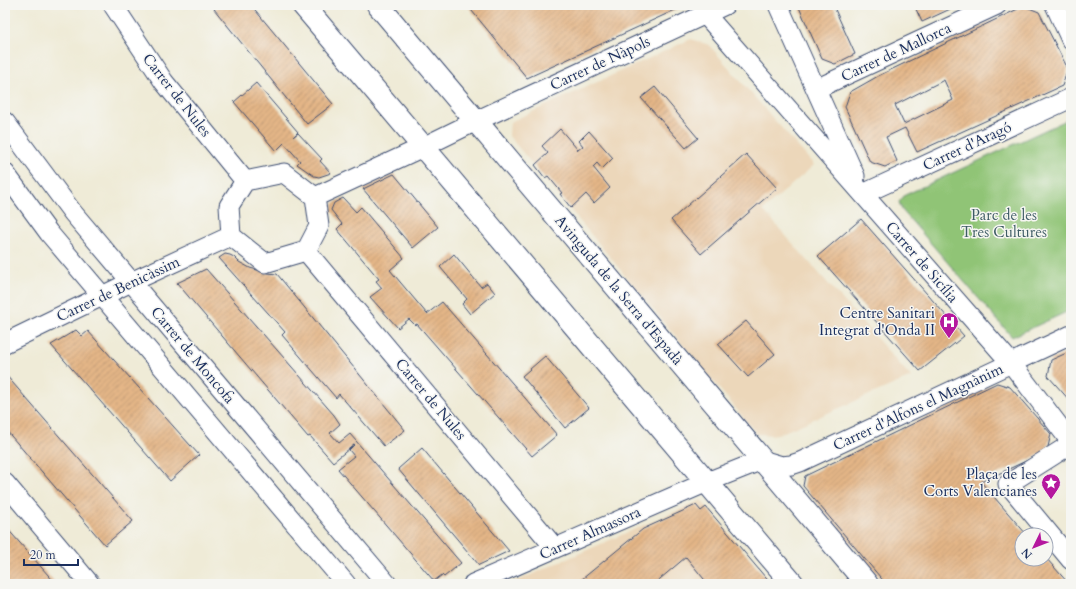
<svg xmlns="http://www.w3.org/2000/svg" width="1076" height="589" font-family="Cardo,serif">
<defs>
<pattern id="building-hatch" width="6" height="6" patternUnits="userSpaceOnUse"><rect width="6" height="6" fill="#e4b687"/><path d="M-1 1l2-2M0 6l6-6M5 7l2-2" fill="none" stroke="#b89472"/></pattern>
</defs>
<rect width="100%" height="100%" fill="#f6f6f2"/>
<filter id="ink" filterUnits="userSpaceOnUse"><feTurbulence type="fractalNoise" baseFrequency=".025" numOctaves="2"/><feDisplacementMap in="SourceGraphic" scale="8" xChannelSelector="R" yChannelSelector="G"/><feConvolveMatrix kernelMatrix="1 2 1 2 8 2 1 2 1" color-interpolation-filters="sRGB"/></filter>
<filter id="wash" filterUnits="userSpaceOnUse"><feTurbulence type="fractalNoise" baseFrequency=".012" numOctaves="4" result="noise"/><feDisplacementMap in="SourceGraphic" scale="16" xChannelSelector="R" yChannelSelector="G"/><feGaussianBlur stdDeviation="0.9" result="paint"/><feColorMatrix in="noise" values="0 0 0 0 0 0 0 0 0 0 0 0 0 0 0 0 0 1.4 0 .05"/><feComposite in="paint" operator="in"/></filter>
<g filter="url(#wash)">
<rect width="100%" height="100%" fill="#efebd7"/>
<path fill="#ecd7ba" d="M691,39l18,6 105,120 -51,45 148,167 -134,58 -20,-1 -248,-298 1,-14z
M701,500l69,84h-260z"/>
<path fill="#90c476" stroke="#567a6a" d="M1071,118v192l-59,27 -110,-127 -3,-8 6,-7z"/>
<g id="blocks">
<path fill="url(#building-hatch)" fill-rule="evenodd" d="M220,5h31l82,99 -26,20 -93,-115z
M467,5h219l-159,73z
M798,5h35l22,49 -20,10 -13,-5z
M914,5h45l-37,17z
M1024,6l15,6 29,57 -6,17 -145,66 -12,-24 -19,9 11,24 -12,6 -15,-5 -25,-55 5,-15 30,-17zM944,80l9,20 -49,24 -9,-19z
M256,83l42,49 -5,5 5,-4 24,26 -2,2 11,12 -12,4 -5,-1 -17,-12 3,-3 -16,-18 -8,8 -42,-49z
M655,87l43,51 -12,10 -45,-50z
M560,129l18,21 5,-4 -4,-5 10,-10 24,27 -11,11 -5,-6 -4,4 17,21 -16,15 -8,-9 -15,14 -11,-14 2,-1 -14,-17 -3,2 -10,-13 13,-12 -6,-7z
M746,154l31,34 -76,66 -30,-34z
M394,174l44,53 -25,21 -50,-59z
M343,198l13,14 5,-5 43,51 -14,12 37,44 15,-12 115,133 -25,21 -115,-132 -2,1 -6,-6 -11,9 -28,-31 12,-9 -6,-7 3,-2 -42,-50 5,-5 -11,-14 3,-7z
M861,219l103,117 -44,35 -102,-115z
M225,254l5,1 4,2 5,5 11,6 18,5 9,1 128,156 -21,16 -45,-52 -3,4 -54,-63 3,-3 -66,-74z
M454,254l27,33 6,-4 8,10 -25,21 -8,-10 5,-5 -27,-32z
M206,269l128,146 6,9 -10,9 9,10 11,-9 111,129 -17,14 -2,-2 -8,6 -96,-112 16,-13 -5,-6 6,-6 -22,18 -23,-26 -2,1 -131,-154z
M746,321l29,33 -27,23 -30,-33z
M76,330l6,6 6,-5 111,124 -29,26 -119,-136z
M1071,351v51l-23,-26 3,-16z
M545,356l44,52 -24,20 -43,-52z
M5,374l128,147 -28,24 -100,-116z
M997,383l13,4 41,47 -4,17 -66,31 46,53h-5v24h24v-1l23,26h-183l-83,-98 2,-10z
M422,448l87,103 -30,14 -81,-96z
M696,505l5,6 5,-4 65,77h-63l-22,-27 -32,27h-78l67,-55z
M5,526l51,58h-51z"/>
</g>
</g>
<g filter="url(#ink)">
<use href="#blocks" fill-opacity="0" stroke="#3b4b70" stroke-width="1"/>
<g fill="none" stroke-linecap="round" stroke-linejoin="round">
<g stroke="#3b4b70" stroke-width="21">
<path id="minor" d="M113,5l51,77 81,99
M778,5l77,171
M1055,5l16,35
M705,14l306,349 60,79
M816,89l181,-84
M5,122l68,91 314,371
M5,173l44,60 297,351
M284,173l31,24 4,29 -13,25 -41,12 -34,-27 -2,-30 16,-25z
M863,194l208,-96
M315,197l108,-50 53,-26 249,-116
M306,251l249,297
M5,343l126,-61 100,-46
M1071,444l-63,40 63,76
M5,483l85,101
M473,584l234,-102 55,-22 20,6 9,-1 9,-3 271,-127"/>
</g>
<g stroke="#3b4b70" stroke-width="24">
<path id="tertiary" d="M303,5l490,579
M378,5l489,579"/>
</g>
<use href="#minor" stroke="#fff" stroke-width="19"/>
<use href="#tertiary" stroke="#fff" stroke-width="22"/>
</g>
</g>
<defs>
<g id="hospital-pin" transform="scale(1)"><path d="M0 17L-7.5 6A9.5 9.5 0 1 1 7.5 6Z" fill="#b5179e" stroke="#f6f6f2"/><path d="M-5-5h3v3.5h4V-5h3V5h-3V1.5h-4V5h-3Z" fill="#fff"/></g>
<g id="sight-pin" transform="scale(1)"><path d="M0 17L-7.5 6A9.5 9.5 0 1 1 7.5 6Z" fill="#b5179e" stroke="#f6f6f2"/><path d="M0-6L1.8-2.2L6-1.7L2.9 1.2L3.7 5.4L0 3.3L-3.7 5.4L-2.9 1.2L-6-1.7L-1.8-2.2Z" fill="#fff"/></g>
</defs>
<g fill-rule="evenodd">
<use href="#hospital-pin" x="949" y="322"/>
<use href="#sight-pin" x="1051" y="483"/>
</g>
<g text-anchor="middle" stroke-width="3" stroke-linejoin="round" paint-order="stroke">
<g font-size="15" fill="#1b2f5e" stroke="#f6f6f2">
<text transform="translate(896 52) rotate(-25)" y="5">Carrer de Mallorca</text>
<text transform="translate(600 63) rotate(-25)" y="5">Carrer de Nàpols</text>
<text transform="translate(177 95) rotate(52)" y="5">Carrer de Nules</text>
<text transform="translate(967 146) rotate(-25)" y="5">Carrer d'Aragó</text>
<text transform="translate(922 262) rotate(49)" y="5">Carrer de Sicília</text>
<text transform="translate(118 289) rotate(-25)" y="5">Carrer de Benicàssim</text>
<text transform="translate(619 290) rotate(50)" y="5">Avinguda de la Serra d'Espadà</text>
<text transform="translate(193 355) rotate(50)" y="5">Carrer de Moncofa</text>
<text transform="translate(431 399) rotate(50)" y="5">Carrer de Nules</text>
<text transform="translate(918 407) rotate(-25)" y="5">Carrer d'Alfons el Magnànim</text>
<text transform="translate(590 533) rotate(-24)" y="5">Carrer Almassora</text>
</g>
<g font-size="15" fill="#3e5c65" stroke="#f6f6f2">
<text x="1004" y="220">Parc de les<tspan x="1004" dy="17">Tres Cultures</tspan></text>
</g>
<g font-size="15" fill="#1b2f5e" stroke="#f6f6f2" text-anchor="end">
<text x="935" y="318">Centre Sanitari<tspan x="935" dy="17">Integrat d'Onda II</tspan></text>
<text x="1037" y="479">Plaça de les<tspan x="1037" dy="17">Corts Valencianes</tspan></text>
</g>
</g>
<rect width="1076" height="589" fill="none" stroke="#f6f6f2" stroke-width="20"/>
<g transform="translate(1034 547) rotate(227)"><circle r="19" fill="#f6f6f2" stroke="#9ea6b7"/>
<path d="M0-3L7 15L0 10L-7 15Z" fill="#b5179e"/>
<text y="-6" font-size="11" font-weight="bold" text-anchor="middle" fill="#1b2f5e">N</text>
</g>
<path d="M24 559v6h54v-6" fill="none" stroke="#1b2f5e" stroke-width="2"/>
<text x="30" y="559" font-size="12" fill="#1b2f5e" stroke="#f6f6f2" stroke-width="3" paint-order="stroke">20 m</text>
</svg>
